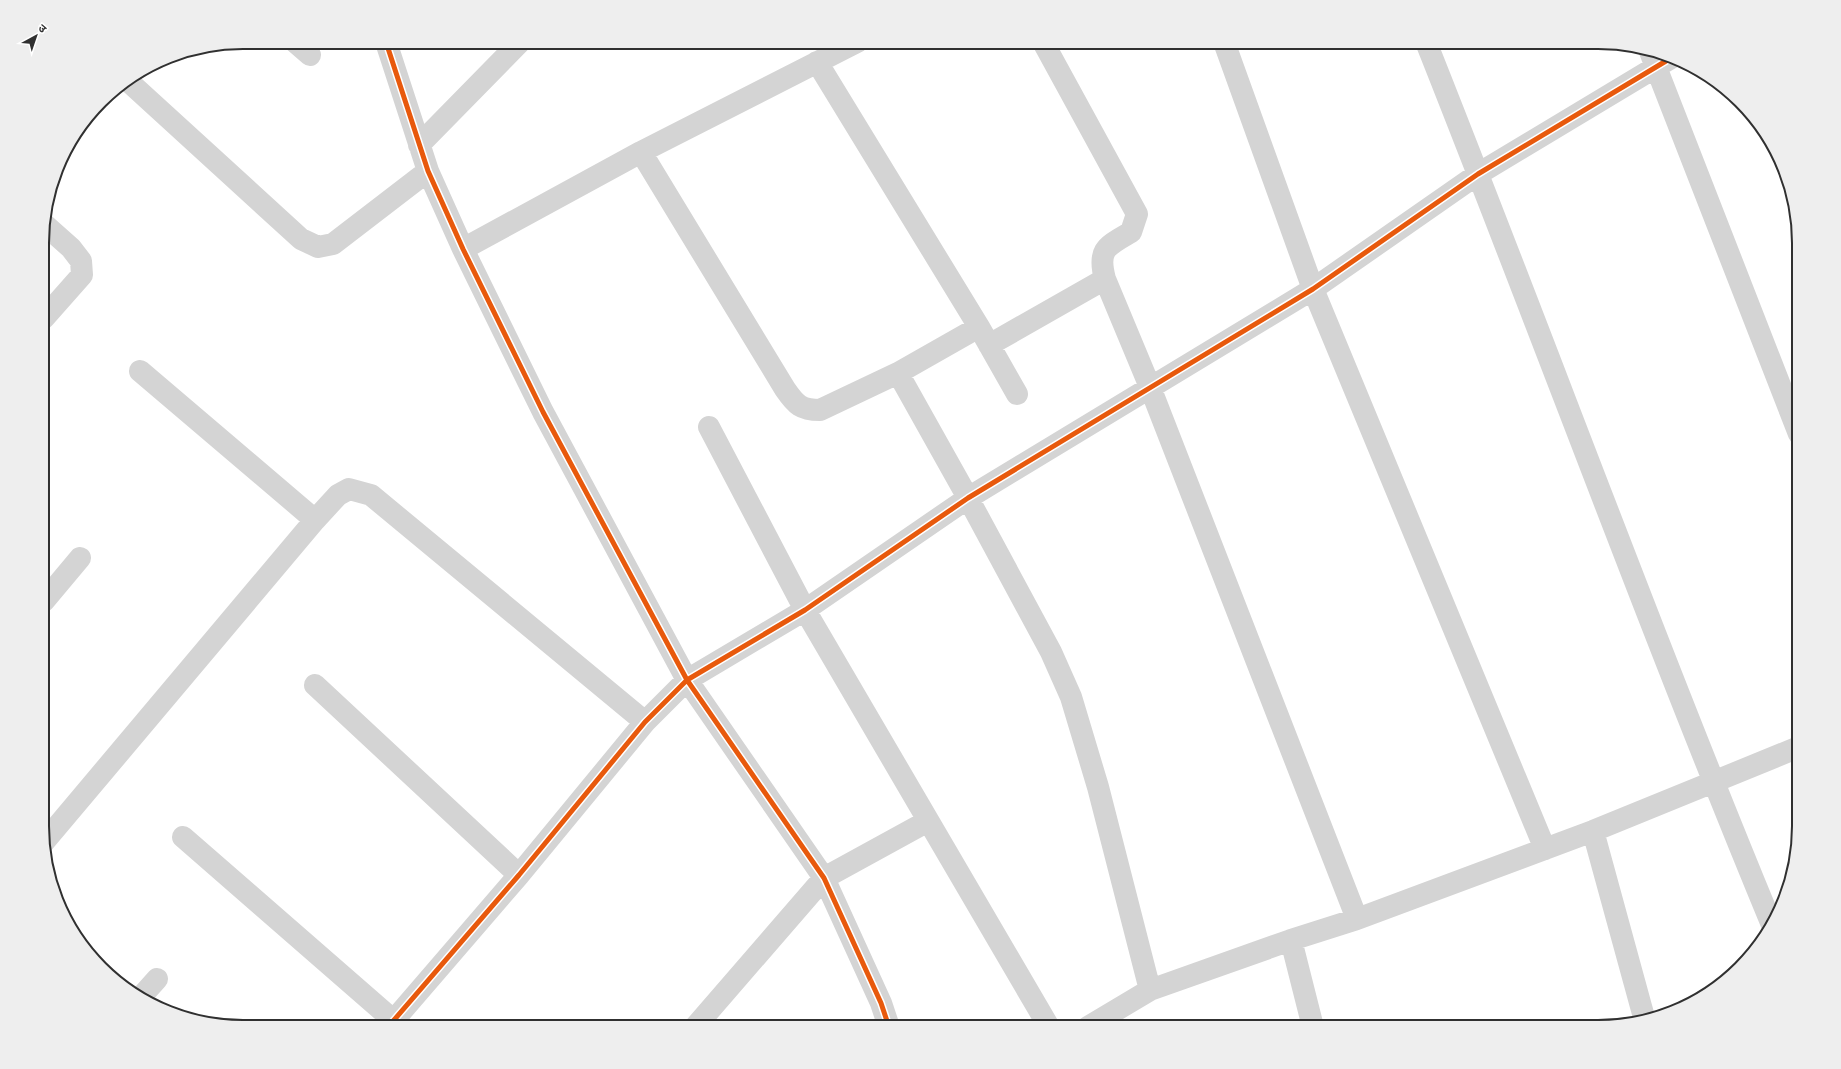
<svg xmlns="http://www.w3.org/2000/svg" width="1841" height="1069" font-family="'Fira Sans','Noto Sans Devanagari',sans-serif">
<rect width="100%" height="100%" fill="#fff"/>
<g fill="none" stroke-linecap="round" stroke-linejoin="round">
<path stroke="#d4d4d4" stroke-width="22" d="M295,42l15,13
M386,42l42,129 35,78 80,163 144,268 137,198 57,125 8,24
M1043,42l94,172 -6,18c-24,14 -34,17 -26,47l45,108 207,532
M1224,42l89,247 232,560
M1426,42c117,294 225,591 346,883
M1649,49l150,385
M817,62l162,265 38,67
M128,81l173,158 17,8 15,-3 95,-73
M419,145l101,-103
M641,152l144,237c11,16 16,21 35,21l78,-37 81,-46
M44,224l27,24 10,13 1,14 -38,43
M463,249l178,-97 216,-110
M989,345l116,-66
M140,371l175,149
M898,373l70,125 83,154 20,45 27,90 52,203
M709,427l96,183 244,417
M44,601l36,-43
M315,685l204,190
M1593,831l52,190
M183,837l210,183
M44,842l271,-322 23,-25 11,-6 22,6 274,227
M1291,940l22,87
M140,998l17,-19
M388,1027l131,-152 126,-153 42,-42 118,-70 163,-112 345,-209 165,-115 193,-116
M695,1027l129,-149 104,-57
M1088,1027l62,-37 141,-50 66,-21 236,-88 206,-84"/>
<g stroke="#fff" stroke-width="8">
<path id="cycleway" d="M386,42l42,129 35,78 80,163 144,268 137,198 57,125 8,24
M388,1027l131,-152 126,-153 42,-42 118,-70 163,-112 345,-209 165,-115 193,-116"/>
</g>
<use href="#cycleway" stroke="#e8590c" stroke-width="5"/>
</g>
<path d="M0 0H1841V1069H0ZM243 49H1598A194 194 0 0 1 1792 243V826A194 194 0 0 1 1598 1020H243A194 194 0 0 1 49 826V243A194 194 0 0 1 243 49Z" fill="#eee" fill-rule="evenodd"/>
<path fill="none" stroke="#303030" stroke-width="2" d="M243 49H1598A194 194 0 0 1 1792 243V826A194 194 0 0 1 1598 1020H243A194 194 0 0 1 49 826V243A194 194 0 0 1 243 49Z"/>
<g transform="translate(36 36) rotate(40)" stroke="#ffffff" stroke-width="3" paint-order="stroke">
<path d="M0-3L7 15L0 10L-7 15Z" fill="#303030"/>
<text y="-6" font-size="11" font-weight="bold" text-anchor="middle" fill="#303030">उ</text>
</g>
</svg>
